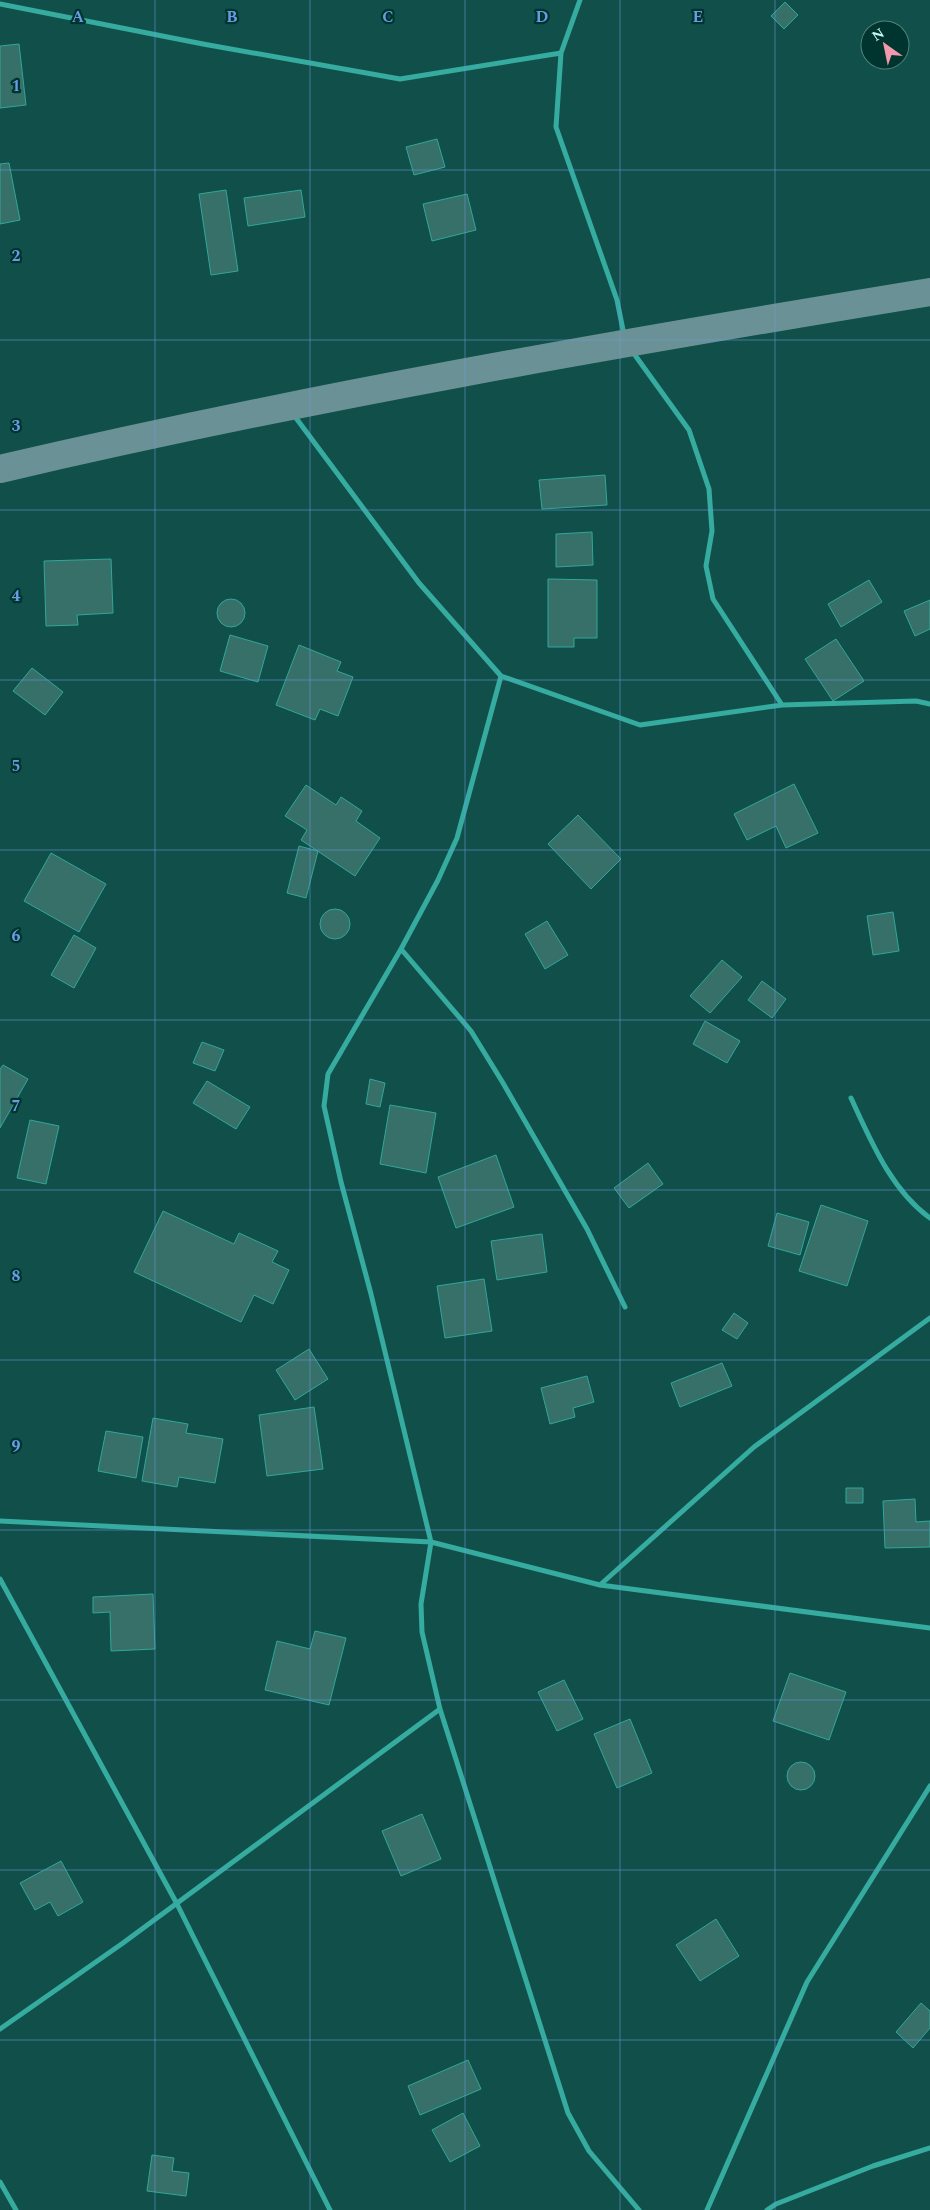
<svg xmlns="http://www.w3.org/2000/svg" width="930" height="2210" font-family="Spectral,serif">
<rect width="100%" height="100%" fill="#11504a"/>
<path fill="#367069" stroke="#30a79b" d="M785,2l13,13 -14,14 -13,-13z
M19,44l7,61 -26,3v-62z
M437,139l8,28 -31,8 -8,-28z
M9,163l11,57 -20,4v-60z
M226,190l12,81 -27,4 -12,-81z
M301,190l4,27 -57,9 -4,-28z
M467,194l9,36 -44,11 -9,-37z
M605,475l2,30 -65,4 -3,-29z
M592,532l1,33 -37,2v-33z
M111,559l2,54 -36,2 1,10 -32,1 -2,-65z
M548,579l49,1v58h-23v9h-26z
M869,580l13,22 -41,25 -13,-23z
M217 613a14 14 0 1 1 28 0a14 14 0 1 1-28 0Z
M930,600v29l-15,7 -11,-25z
M230,635l38,11 -10,36 -38,-11z
M836,639l28,42 -31,20 -28,-42z
M299,645l42,17 -4,9 16,6 -15,39 -18,-7 -5,11 -39,-15z
M32,668l31,24 -18,23 -32,-24z
M794,784l24,49 -32,15 -10,-22 -29,14 -13,-26z
M306,785l30,20 5,-8 21,14 -6,10 24,17 -25,38 -54,-36 6,-10 -22,-14z
M578,815l43,44 -30,30 -43,-45z
M299,846l19,5 -12,47 -19,-5z
M51,853l55,31 -27,48 -55,-31z
M320 924a15 15 0 1 1 30 0a15 15 0 1 1-30 0Z
M893,912l6,39 -26,4 -6,-39z
M547,921l21,34 -23,14 -20,-35z
M74,935l22,13 -22,40 -23,-13z
M722,960l20,17 -32,36 -20,-17z
M762,981l24,18 -14,19 -24,-18z
M705,1021l35,20 -13,22 -34,-19z
M202,1042l22,8 -9,21 -22,-8z
M3,1065l25,14 -28,49v-59z
M370,1079l15,4 -5,24 -14,-3z
M207,1081l43,26 -14,22 -43,-26z
M390,1105l46,8 -10,60 -46,-9z
M30,1120l29,6 -13,58 -29,-6z
M496,1155l18,52 -58,21 -18,-51z
M648,1163l15,21 -34,24 -15,-20z
M821,1205l47,16 -21,65 -48,-15z
M163,1211l71,33 5,-11 39,18 -6,11 17,8 -16,34 -19,-9 -13,27 -107,-50z
M777,1213l32,9 -9,33 -32,-9z
M542,1234l5,38 -50,8 -6,-39z
M484,1279l8,52 -47,7 -8,-52z
M734,1313l14,10 -11,16 -15,-9z
M309,1349l19,30 -33,21 -19,-30z
M722,1363l10,23 -52,21 -9,-24z
M587,1376l7,26 -21,6 2,9 -25,7 -9,-36z
M314,1407l9,62 -56,7 -8,-61z
M153,1418l35,6 -2,9 37,6 -8,44 -36,-6 -2,10 -35,-6z
M106,1431l37,6 -7,41 -38,-7z
M846,1488h17v15h-17z
M915,1499l1,23 14,-1v26l-45,1 -2,-47z
M153,1594l2,55 -44,2 -1,-39 -17,1v-16z
M315,1631l31,7 -17,67 -64,-15 12,-49 33,8z
M790,1673l56,19 -17,48 -56,-19z
M564,1680l19,39 -26,12 -19,-39z
M630,1719l22,54 -35,15 -23,-54z
M787 1776a14 14 0 1 1 28 0a14 14 0 1 1-28 0Z
M422,1814l19,45 -40,17 -19,-45z
M61,1861l22,41 -25,14 -8,-14 -15,8 -15,-27z
M716,1919l23,37 -39,25 -24,-36z
M921,2003l9,8v17l-17,20 -17,-16z
M468,2060l13,29 -61,26 -12,-29z
M463,2113l17,33 -30,16 -18,-32z
M152,2155l22,3 -2,13 17,2 -3,23 -39,-5z"/>
<g fill="none" stroke-linecap="round" stroke-linejoin="round">
<path stroke="#36aba0" stroke-width="5" d="M580,0l-19,53 -5,74 61,173 7,35
M0,4l203,40 197,35 161,-26
M632,351l57,79 20,59 3,42 -6,35 7,33 69,106 134,-4 14,3
M293,414l126,169 82,93 139,49 142,-20
M501,676l-44,162 -19,42 -37,69 70,82 32,52 84,146 38,78
M401,949l-73,125 -4,32 17,76 30,112 60,248 -10,62 1,28 18,77 128,404 21,38 50,59
M851,1098c20,43 40,92 79,120
M0,1521l431,21 169,43 330,43
M0,1579l177,325 153,306
M600,1585l154,-138 176,-129
M0,2029l123,-86 317,-234
M0,2182l16,28
M707,2210l100,-228 123,-196
M767,2210l9,-6 97,-38 57,-18"/>
<path stroke="#6a9296" stroke-width="28" d="M0,469c307,-72 619,-126 930,-177"/>
</g>
<path fill="none" stroke="#6a9be4" stroke-width="1" stroke-opacity="0.55" d="M155,0v2210M310,0v2210M465,0v2210M620,0v2210M775,0v2210M0,170h930M0,340h930M0,510h930M0,680h930M0,850h930M0,1020h930M0,1190h930M0,1360h930M0,1530h930M0,1700h930M0,1870h930M0,2040h930"/>
<g font-size="16" text-anchor="middle" font-weight="bold" fill="#6a9be4" stroke="#00342f" stroke-width="4.5" stroke-linejoin="round" paint-order="stroke">
<text x="78" y="22">A</text>
<text x="232" y="22">B</text>
<text x="388" y="22">C</text>
<text x="542" y="22">D</text>
<text x="698" y="22">E</text>
<text x="16" y="91">1</text>
<text x="16" y="261">2</text>
<text x="16" y="431">3</text>
<text x="16" y="601">4</text>
<text x="16" y="771">5</text>
<text x="16" y="941">6</text>
<text x="16" y="1111">7</text>
<text x="16" y="1281">8</text>
<text x="16" y="1451">9</text>
</g>
<g transform="translate(885 45) rotate(327)"><circle r="24" fill="#00342f" stroke="#50837d"/>
<path d="M0-4L9 19L0 12L-9 19Z" fill="#f29aad"/>
<text y="-8" font-size="14" font-weight="bold" text-anchor="middle" fill="#c8faf3">N</text>
</g>
</svg>
